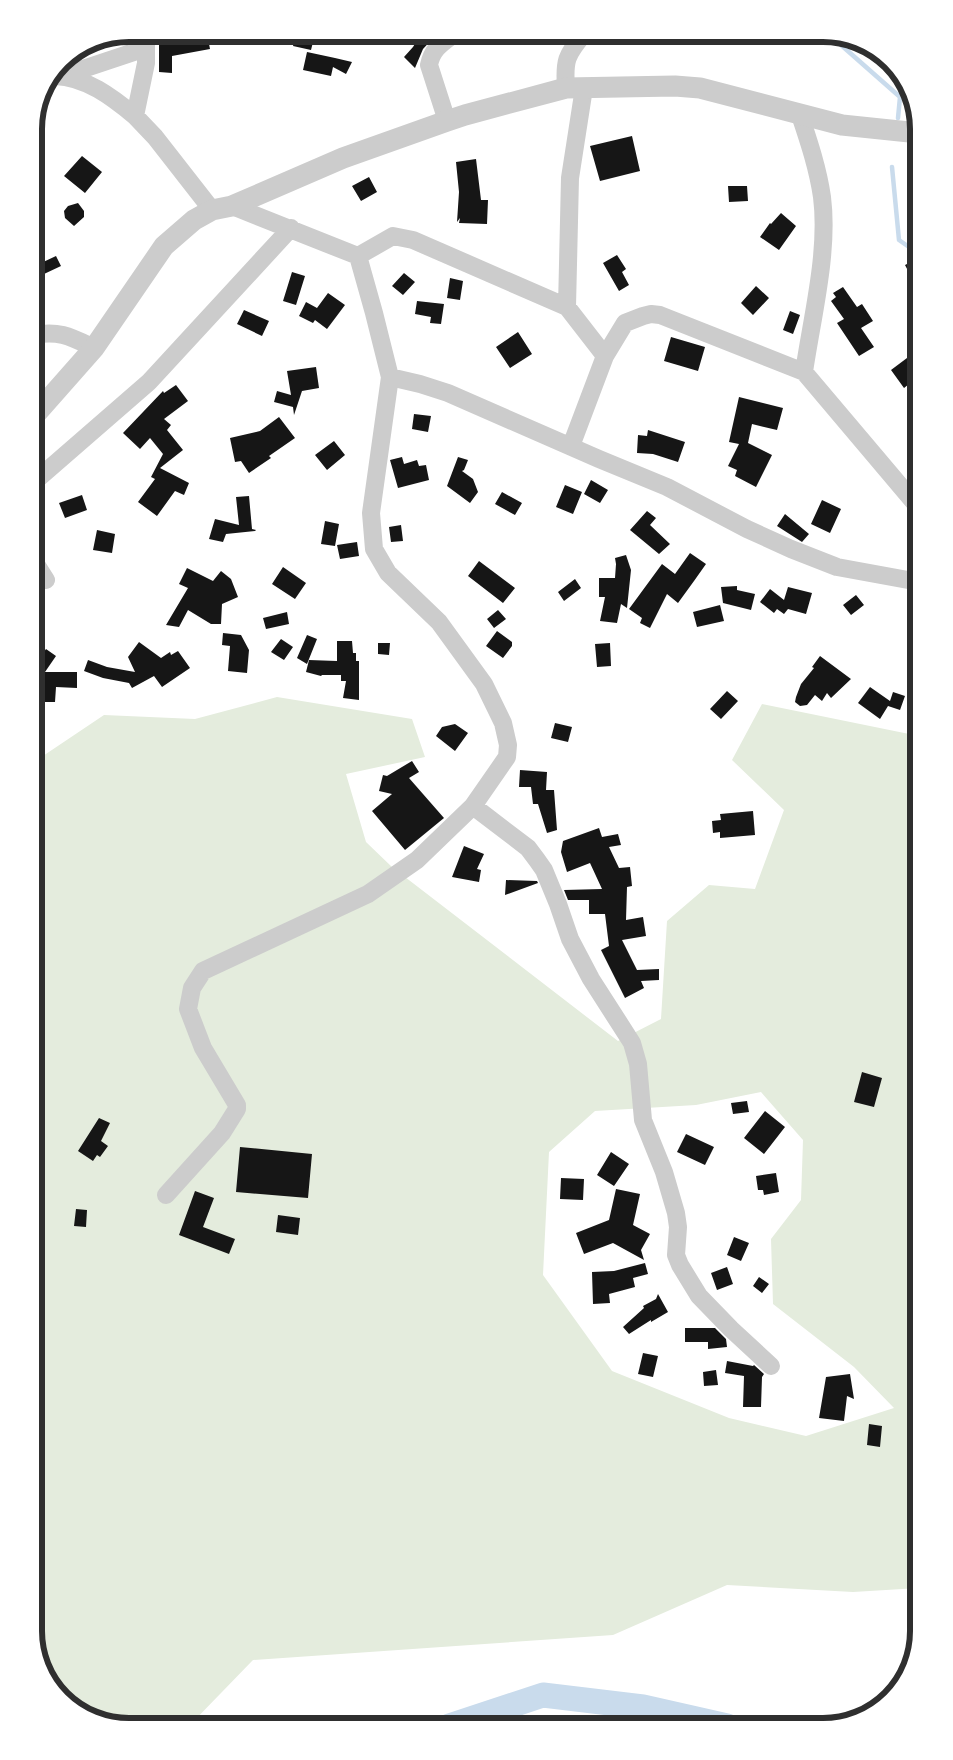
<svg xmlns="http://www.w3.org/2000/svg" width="953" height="1760" font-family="'Fira Sans Condensed',sans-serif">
<rect width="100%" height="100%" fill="#fff"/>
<path fill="#e4ecdd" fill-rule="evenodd" d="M277,697l135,22 13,38 -79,17 20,68 26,25 226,174 43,-22 6,-98 42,-36 46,4 29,-79 -52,-50 30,-56 157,32v852l-66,4 -126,-7 -114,50 -360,25 -64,66h-66l-47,-16 -35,-42 -7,-37v-869l70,-47 91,4zM761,1092l42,48 -2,60 -30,39 2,65 81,63 40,41 -88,28 -77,-18 -117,-47 -69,-96 6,-123 46,-41 101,-6z"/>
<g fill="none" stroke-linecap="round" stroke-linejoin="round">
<path stroke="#c9dbec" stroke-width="4.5" d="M834,35l7,10 59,52 -2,21
M892,167l7,73 20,14"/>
<path stroke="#c9dbec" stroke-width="25" d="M449,1726l94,-31 100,12 84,19"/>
</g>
<path fill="#161616" d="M168,34h39l3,15 -38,7v17l-13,-1v-31h9z
M296,34h19l-4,16 -18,-4z
M421,34h16l-14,15 -8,19 -11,-11 9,-10z
M307,52l28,6 17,4 -6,12 -13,-7 -2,9 -28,-6z
M632,136l8,35 -40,10 -10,-35z
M82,156l20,16 -17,21 -21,-17z
M476,159l5,41h7l-1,24 -28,-1 1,-5 -3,4 2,-30 -3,-30z
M369,177l8,15 -16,9 -9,-15z
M728,186h19l1,15 -19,1z
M78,203l6,8v6l-10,9 -9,-8 -1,-7 4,-5z
M781,213l15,13 -17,24 -19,-13 10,-14 1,1z
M617,255l9,14 -4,3 7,13 -10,6 -16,-28z
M56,256l5,10 -17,8 -5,-10z
M915,260l4,8v24l-14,-27z
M292,272l13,4 -9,29 -13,-4z
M404,273l11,9 -12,13 -11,-9z
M450,278l13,3 -3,19 -13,-2z
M756,286l13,12 -16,17 -12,-12z
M843,287l14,20 5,-3 11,17 -12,7 13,19 -15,9 -22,-33 7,-4 -13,-18 5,-4 -3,-4z
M328,293l17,12 -18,24 -12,-9 -2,3 -14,-7 7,-14 11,6z
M417,301l27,3 -3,20 -11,-1 1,-6 -16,-3z
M244,310l25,11 -7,15 -25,-12z
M790,311l10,4 -7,19 -10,-4z
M518,332l14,22 -22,14 -14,-21z
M671,337l34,10 -7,24 -34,-10z
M907,358l12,16v2l-15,12 -13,-18z
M316,367l3,21 -17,3 -8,24 -1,-8 -19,-5 3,-11 14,4 -4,-24z
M176,385l12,16 -24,18 7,6 -4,5 16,20 -23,18 29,15 -5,12 -9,-4 -18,25 -19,-14 17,-23 -4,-2 12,-23 -13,-16 -10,11 -17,-16 40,-42 1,2z
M739,397l44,11 -6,22 -25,-6 -4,19 24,12 -16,32 -21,-11 2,-6 -9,-4 11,-22 -10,-2z
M414,414l17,2 -3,16 -16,-3z
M279,417l16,21 -26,18 2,2 -22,15 -8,-12 -6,1 -5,-24 30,-7z
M648,430l37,12 -7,20 -25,-8 -16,-1 1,-18 9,1z
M334,441l11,14 -18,15 -12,-15z
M402,457l2,7 13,-4 2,6 7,-1 3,15 -31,8 -8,-28z
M458,457l10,3 -4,10 -2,1 11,8 5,13 -8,11 -23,-17z
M591,480l17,10 -8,13 -16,-9z
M565,485l17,7 -9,22 -17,-7z
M502,492l20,11 -7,12 -20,-11z
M82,495l5,15 -22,8 -6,-15z
M249,496l3,33 4,1 -1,1 -29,3 -3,8 -14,-3 6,-20 24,6 -3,-28z
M822,500l19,9 -11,24 -19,-9z
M647,511l9,7 -6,7 20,19 -11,10 -29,-24z
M785,514l24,20 -7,8 -25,-16z
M325,521l14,3 -4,22 -14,-2z
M401,525l2,16 -12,1 -2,-15z
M97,530l18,4 -3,19 -19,-3z
M357,542l2,14 -19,3 -3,-14z
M690,553l16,11 -12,17 -16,22 -11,-9 -17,34 -10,-5 2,-5 -13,-9 33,-45 13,10z
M626,555l5,15 -4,38 -6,-4 -4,19 -17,-2 5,-24h-6v-19h16l1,-14 -1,-6z
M479,561l36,27 -12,15 -35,-27z
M283,567l23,16 -11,16 -23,-15z
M187,568l26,13 8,-10 10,8 7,18 -16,7 -1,20h-10l-23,-14 -9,17 -13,-2 22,-37 -9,-4z
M575,579l6,9 -17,13 -6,-9z
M737,586v4l18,4 -4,16 -28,-7 -2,-16z
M788,587l24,6 -6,21 -18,-5 -4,5 -7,-5 -3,4 -14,-11 10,-13 14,11z
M856,595l8,10 -13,10 -8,-10z
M720,605l4,16 -27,6 -4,-15z
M498,610l8,9 -12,9 -7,-9z
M287,612l2,12 -23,5 -3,-11z
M497,631l15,11v4l-9,12 -17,-12z
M223,633l18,2 8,15 -2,23 -19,-2 2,-25 -8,-1z
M307,635l10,4 -10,25 -10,-6z
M281,639l12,8 -9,13 -13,-8z
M337,641h15l1,12h3v8h3v39l-16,-2 3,-17h-5v-6h-19l-1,1 -15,-4 3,-12 28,1z
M139,642l22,16 9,-6 1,3 7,-4 12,17 -28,19 -8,-11 -22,12 -3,-5 -26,-5 -19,-7 4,-11 19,7 28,5 -7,-15z
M378,643h12l-1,12 -11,-1z
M610,643l1,23 -14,1 -2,-23z
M46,649l10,7 -11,16h32v16l-21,-1 -1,15h-21v-50l7,4z
M820,656l31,23 -20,19 -4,-5 -5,8 -7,-6 -8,10 -7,1 -5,-4 1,-5 5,-13 13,-16 -2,-1z
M870,687l20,14 3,-9 12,4 -5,14 -12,-4 -8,13 -22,-16z
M727,691l11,10 -17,18 -11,-10z
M555,723l17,4 -4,15 -17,-4z
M455,724l13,9 -13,18 -19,-15 6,-9z
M412,761l7,11 -10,6 35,40 -39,32 -33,-39 20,-17 -13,-3 4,-16 4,1z
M520,770l27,2 -1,18h8l3,40 -10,3 -9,-29h-5l-2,-17h-12z
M753,811l2,24 -35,3v-6l-7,1 -1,-12 9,-1 -1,-6z
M599,828l3,9 16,-3 3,11 -12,2 10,21 11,-1 2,19 -5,1 -1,33 17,-3 3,19 -24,4 15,30 22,-1v11l-18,1 3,7 -19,10 -24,-48 8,-4 -4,-32h-16v-14h-21l-4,-10 38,-1 -12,-26 -23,9 -6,-20 2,-11z
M464,846l20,8 -7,15 4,1 -2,12 -27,-5z
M506,880l31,1 1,2 -33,12z
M862,1072l20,6 -8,29 -20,-5z
M747,1101l2,11 -16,2 -2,-11z
M765,1111l20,16 -21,27 -20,-16z
M99,1118l11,5 -9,18 7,5 -8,11 -3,-2 -4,6 -15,-10z
M686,1134l28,13 -9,18 -28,-13z
M240,1147l72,7 -4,44 -72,-6z
M611,1152l18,12 -15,22 -17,-11z
M776,1173l3,19 -15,3 -1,-5h-5l-2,-14z
M561,1178l23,1 -1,21 -23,-1z
M616,1189l24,5 -7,31 17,9 -9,16 3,10 -31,-17 -29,11 -8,-21 33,-13z
M195,1191l19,7 -11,29 32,12 -6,15 -50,-19z
M76,1209l11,1 -1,17 -12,-1z
M278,1215l22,3 -2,17 -22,-3z
M734,1237l15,6 -8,18 -14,-6z
M645,1263l3,11 -15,4 2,9 -26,7 1,9 -17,1 -1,-32 22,-1z
M727,1267l6,17 -16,6 -6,-17z
M759,1277l10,7 -7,9 -9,-7z
M658,1294l10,18 -17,10v-2l-22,14 -6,-7 21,-19 -1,-2 13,-7z
M685,1328h30l11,11 1,8 -19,2v-7h-23z
M643,1353l15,3 -5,21 -15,-3z
M727,1361l26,5 1,-1 10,9 -2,3 -1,30h-18l1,-31 -19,-3z
M716,1370l2,15 -14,1 -1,-14z
M850,1374l4,25 -7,-3 -3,25 -25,-3 7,-41z
M869,1424l13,2 -2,21 -13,-2z"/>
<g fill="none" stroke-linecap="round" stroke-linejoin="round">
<path stroke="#ccc" stroke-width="18" d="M146,34v29l-11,53 20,21 57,73
M55,76c31,1 57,21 80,40
M62,76l72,-24 12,-7
M566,88c-2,-27 0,-33 18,-54
M800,115c9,27 18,54 22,82 7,55 -10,120 -18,175l115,136
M447,121l-18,-56c3,-16 13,-22 25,-31
M358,256l35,-20 20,4 154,67 38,49
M567,307l3,-129 14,-90
M34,335c25,-5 37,2 60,13
M390,377l30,7 28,9 151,66 68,28 80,42 44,20 46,18 82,15
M571,446l34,-90 20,-33 18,-7 8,-2 9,1 144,57
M34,482l115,-100 142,-154
M34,561l12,19
M473,806l55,42 9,12 7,10 14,34 12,35 21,40 41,64 6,21 5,56 21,52 12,41 2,14 -2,28 4,10 19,31 32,33 40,37
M166,1195l56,-62 15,-24v-4l-34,-57 -15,-39 4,-21 11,-17 165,-77 49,-34 56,-54 34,-49 1,-12 -5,-22 -19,-39 -45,-62 -51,-49 -14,-24 -3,-36 19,-136 -16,-64 -16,-57 -126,-50"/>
<path stroke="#ccc" stroke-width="21" d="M34,416l60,-68 70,-102 30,-26 18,-10 20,-4 111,-48 104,-37 18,-6 101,-27 109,-2 25,2 142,37 77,8"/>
</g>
<path d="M0 0H953V1760H0ZM129 42H823A87 87 0 0 1 910 129V1631A87 87 0 0 1 823 1718H129A87 87 0 0 1 42 1631V129A87 87 0 0 1 129 42Z" fill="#fff" fill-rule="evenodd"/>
<path fill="none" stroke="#2f2f2f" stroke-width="6" d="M129 42H823A87 87 0 0 1 910 129V1631A87 87 0 0 1 823 1718H129A87 87 0 0 1 42 1631V129A87 87 0 0 1 129 42Z"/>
</svg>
